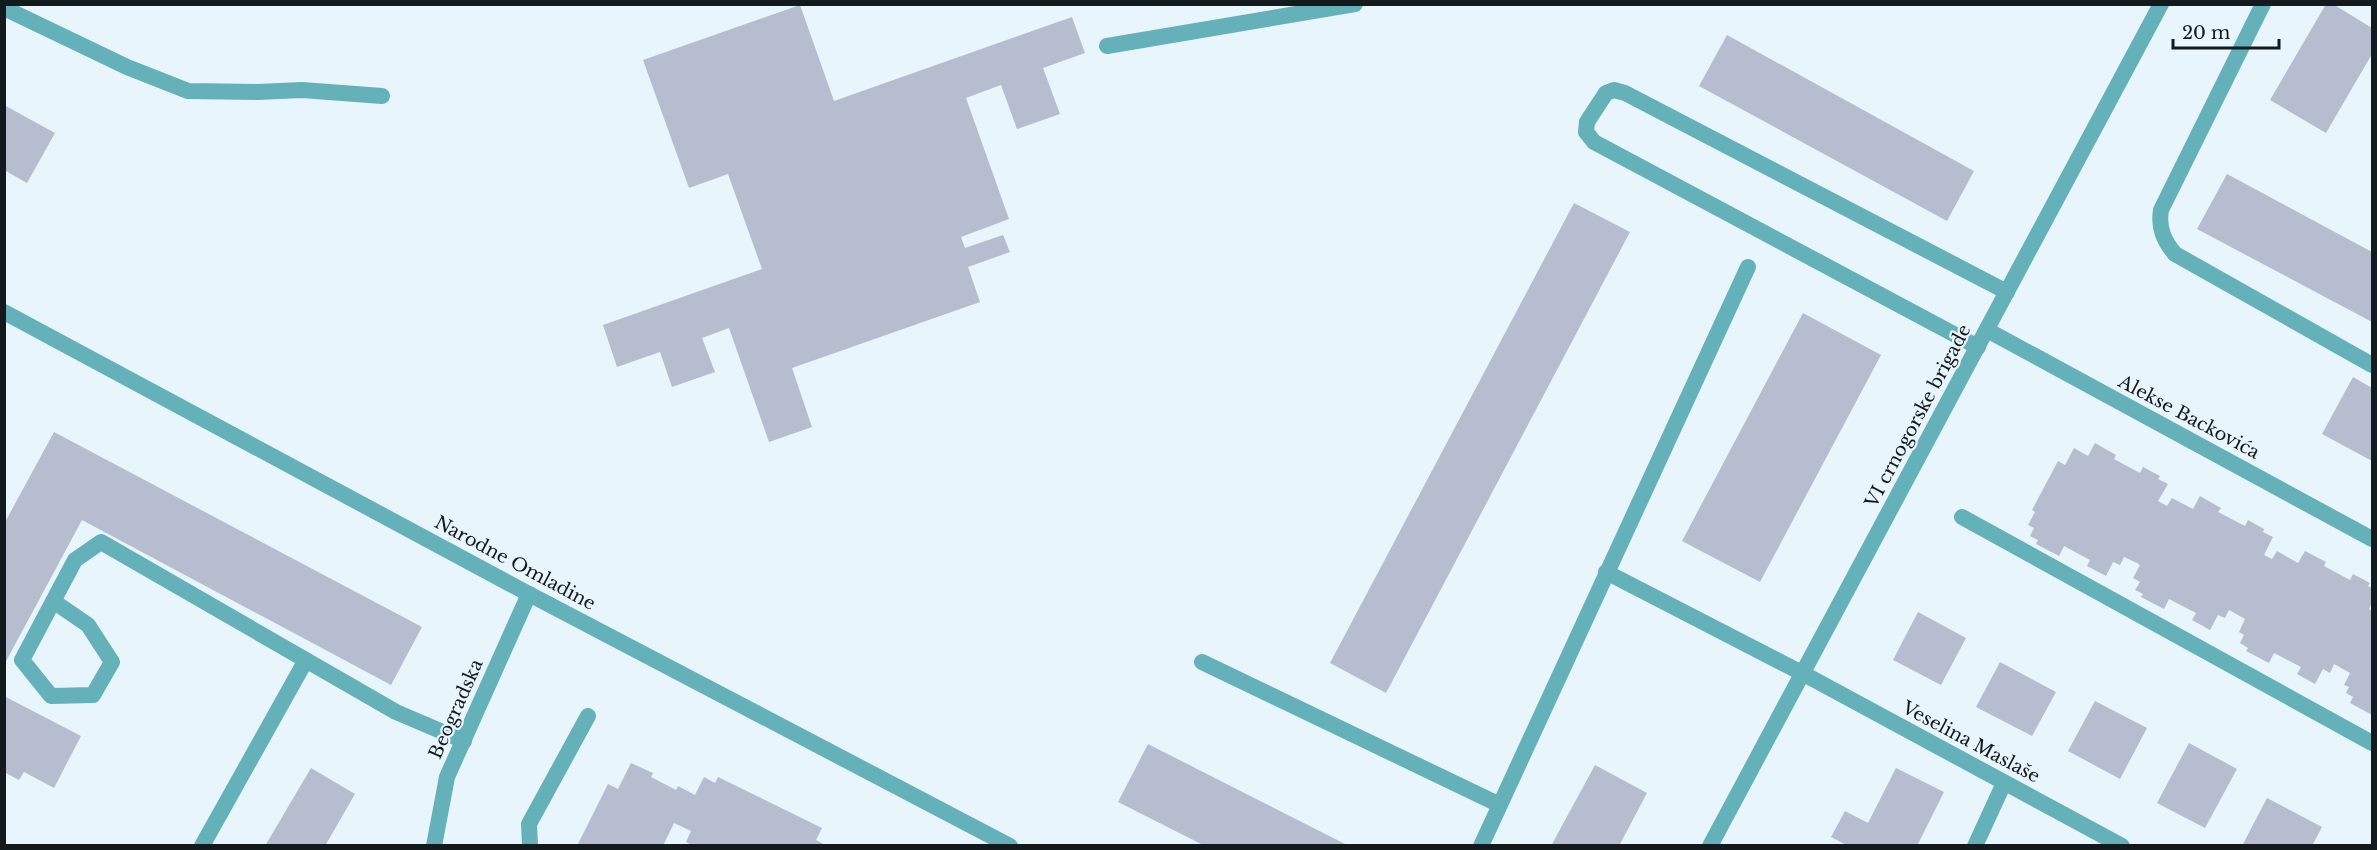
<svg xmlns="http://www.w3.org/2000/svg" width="2377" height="850" font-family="'Libre Baskerville',serif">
<rect width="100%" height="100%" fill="#e9f5fc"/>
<path fill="#b5bdcf" d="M2326,4h7l39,24v26l-46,79 -56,-33z
M800,5l34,96 238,-84 13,36 -42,15 17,46 -43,15 -16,-44 -35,13 43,121 -48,18 4,11 38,-13 7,17 -42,15 12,35 -188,66 20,59 -43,15 -40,-114 -27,10 13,34 -43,15 -12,-35 -43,15 -14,-42 159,-56 -34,-95 -39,14 -46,-128z
M1727,35l247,136 -27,50 -248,-135z
M4,105l51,28 -28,50 -23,-13z
M2227,174l145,78v70l-175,-93z
M1574,203l56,29 -244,461 -56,-30z
M1803,313l78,42 -121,227 -78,-41z
M2353,377l19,11v73l-50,-27z
M54,432l368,195 -31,58 -309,-165 -78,145v-141z
M2095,443l21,12 -2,4 26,14 3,-6 17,9 -2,3 10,5 -10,17 9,5 5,-8 21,11 7,-13 21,12 -3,4 27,14 3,-6 16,9 -1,3 10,5 -9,18 8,4 5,-8 21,12 7,-12 21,11 -2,4 26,14 3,-6 17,9 -2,3 4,2v14l-3,7 3,2v104l-22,-12 3,-6 -7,-4 3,-6 -5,-2 6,-12 -16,-9 -4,9 -7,-4 -8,15 -18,-10 4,-7 -27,-14 -5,10 -23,-12 2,-3 -8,-5 4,-8 -5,-3 6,-13 -16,-9 -4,8 -7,-3 -8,15 -18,-10 4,-7 -27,-14 -5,10 -23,-12 2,-3 -8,-4 5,-8 -7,-4 7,-13 -3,-2 -13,-6 -4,8 -7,-3 -7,14 -19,-10 3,-6 -26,-14 -5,10 -23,-12 2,-4 -8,-4 4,-8 -6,-3 7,-13 -3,-2 26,-49 7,4 9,-17 14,8z
M1918,612l48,26 -25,47 -48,-25z
M2000,662l56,30 -24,44 -56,-29z
M4,696l77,40 -27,52 -30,-16 -5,8 -15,-8z
M2095,701l52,27 -27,51 -52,-28z
M2189,743l48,26 -32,59 -48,-25z
M1148,744l201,102h-144l-87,-44z
M631,763l22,10 -2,4 25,13 2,-4 17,9 9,-18 11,6 3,-6 104,51 -6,12 11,6h-133l-8,-4 5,-11 -17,-8 -11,23h-86l31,-62 10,5z
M1595,765l52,28 -28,53h-68z
M311,768l44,26 -30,52h-60z
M1896,768l48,24 -27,54h-69l-17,-9 14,-26 23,12z
M2267,798l55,29 -10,19h-70z"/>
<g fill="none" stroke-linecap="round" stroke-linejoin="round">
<path stroke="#65b1ba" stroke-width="16" d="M1107,46l248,-42
M1978,347l-384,-205 -8,-10 1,-10 19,-29 8,-3 11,3 382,199
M1606,572l196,101
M53,601l35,24 24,37 -19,33 -42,1 -29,-36 53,-100 26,-18 295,170 68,29
M1202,662l298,143
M202,846l104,-186
M530,846l-1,-22 59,-108
M1481,846l267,-579"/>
<path stroke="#65b1ba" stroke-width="16" d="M1987,330l385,209"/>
<path stroke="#65b1ba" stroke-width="16" d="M2263,4l-102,206c-3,18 3,31 14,44l197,111
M4,8l123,59 61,24 70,1 44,-2 80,6
M1962,517l410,226
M1802,673l320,173
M434,846l13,-69 82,-183
M1710,846l451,-842
M1975,846l29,-63"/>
<path stroke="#65b1ba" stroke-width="16" d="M4,312l525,282 481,252"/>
</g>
<g text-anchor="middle" stroke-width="4.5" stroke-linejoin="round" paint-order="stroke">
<g font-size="18" fill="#131a1e" stroke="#e9f5fc">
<text transform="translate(1918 416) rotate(-62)" y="6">VI crnogorske brigade</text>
<text transform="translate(2189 417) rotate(28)" y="6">Alekse Backovića</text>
<text transform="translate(515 563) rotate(28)" y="6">Narodne Omladine</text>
<text transform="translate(456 709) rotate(-66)" y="6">Beogradska</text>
<text transform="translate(1971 742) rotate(28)" y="6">Veselina Maslaše</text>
</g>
</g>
<rect width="2377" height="850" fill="none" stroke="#131a1e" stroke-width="12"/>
<path d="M2173 39v9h106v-9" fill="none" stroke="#131a1e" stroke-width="3"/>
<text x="2182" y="39" font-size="18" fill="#131a1e" stroke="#e9f5fc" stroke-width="4.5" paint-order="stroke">20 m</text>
</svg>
